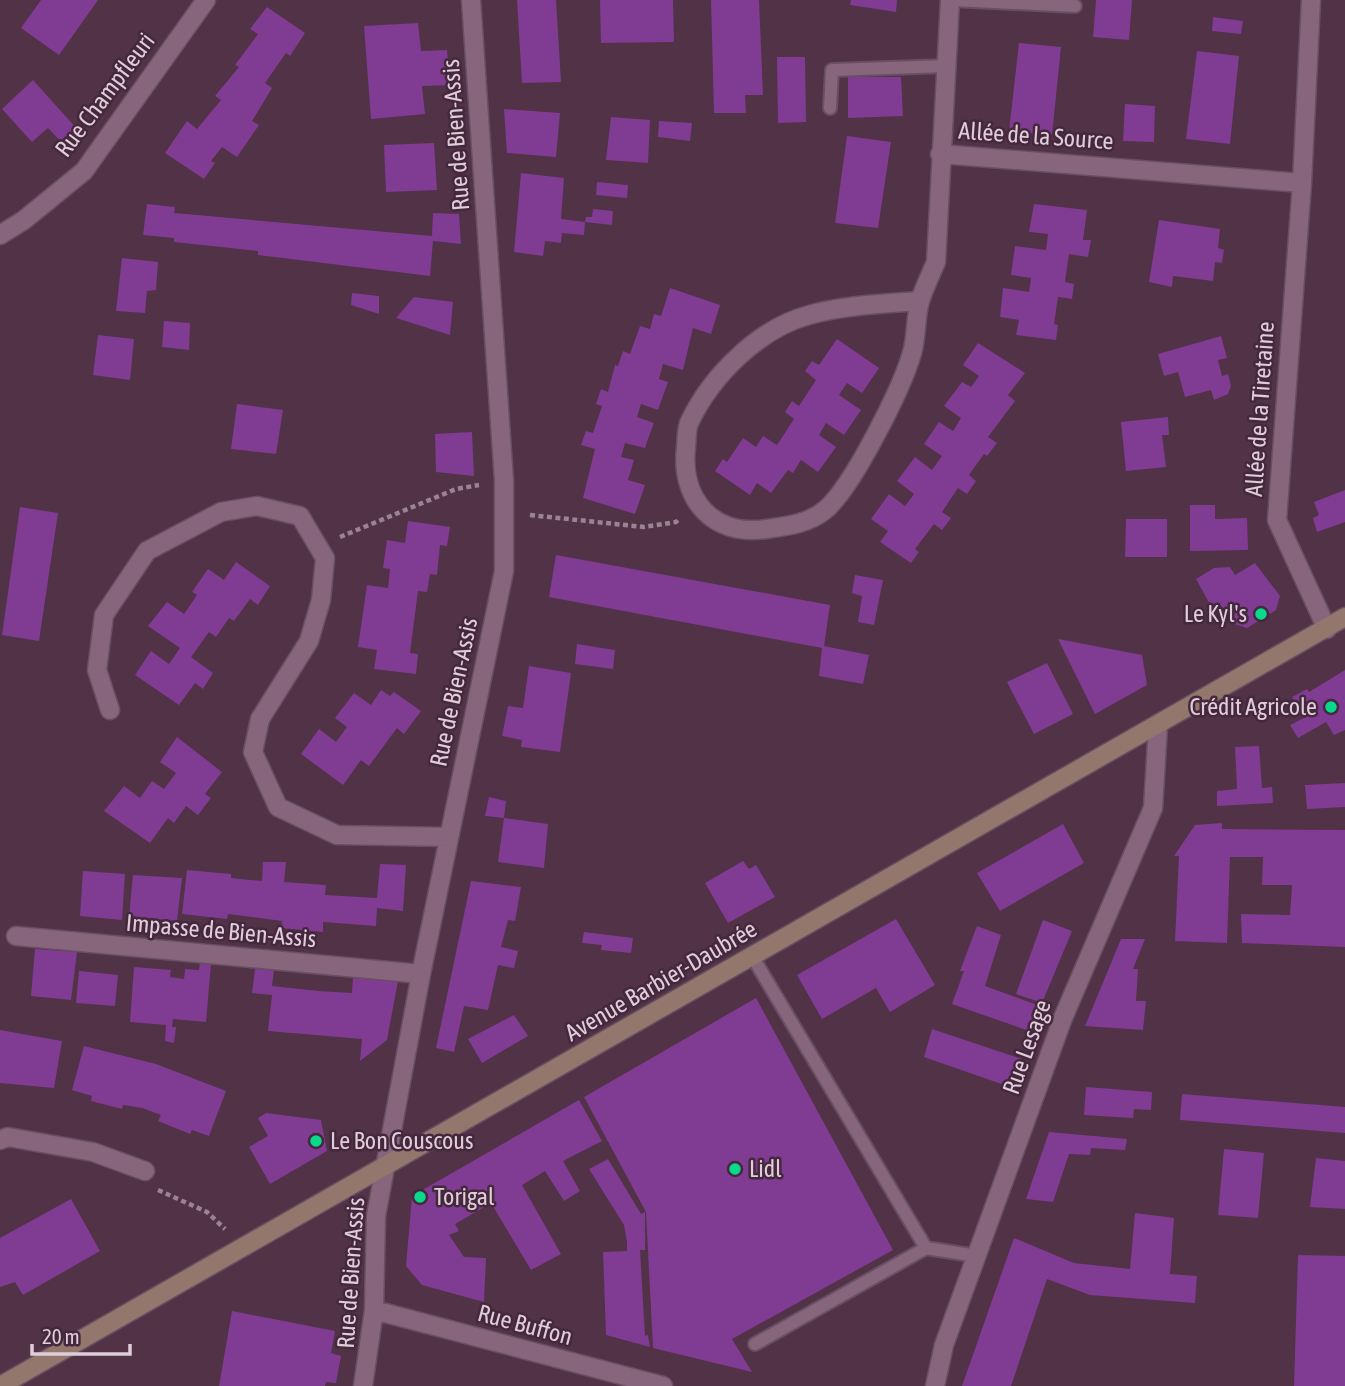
<svg xmlns="http://www.w3.org/2000/svg" width="1345" height="1386" font-family="'Asap Condensed',sans-serif">
<rect width="100%" height="100%" fill="#513247"/>
<path fill="#803b93" d="M41,0h57l-39,55 -38,-27z
M517,0h39l5,82 -39,1z
M600,0h73l1,42 -73,1z
M711,0h48l4,95h-18l1,18h-32z
M851,0h46l-1,12 -46,-7z
M1096,0h36l-3,40 -36,-3z
M267,7l38,26 -15,23 -4,-3 -21,30 7,5 -20,33 7,4 -22,32 -15,-10 -11,14 4,2 -11,16 -39,-26 22,-32 10,8 24,-29 -6,-4 24,-29 -4,-2 23,-31 -8,-5z
M1213,17l30,4 -2,13 -29,-3z
M418,23l3,28 26,-1 3,35 -28,1 3,28 -54,5 -7,-93z
M1019,43l42,4 -9,88 -43,-4z
M1197,51l42,5 -9,88 -44,-5z
M777,57h28l1,65 -28,1z
M848,77h53l2,39 -55,2z
M33,80l44,49 -11,18 -18,-19 -16,14 -30,-33z
M1125,104l30,2 -1,36 -31,-1z
M504,109l56,4 -4,44 -49,-4z
M611,117l39,3 -2,43 -42,-3z
M659,121l33,2 -2,18 -32,-4z
M847,136l44,6 -13,86 -43,-5z
M434,143l3,47 -51,2 -2,-47z
M521,173l43,5 -3,41 24,3 -1,13 -22,-2 -1,10 -16,-2 -2,15 -29,-4z
M597,182l31,3 -1,13 -31,-3z
M147,204l28,3 -1,6 258,23 1,-23 26,1 2,30 -28,-3 -3,35 -172,-21v-4l-84,-9v-4l-31,-3z
M1034,204l53,6 -4,30h8l-3,17 -19,-3 -4,28 9,2 -2,15 -14,-2 -4,27 4,1 -2,15 -40,-5 3,-15 -19,-3 3,-29 26,4 2,-14 -20,-3 4,-29 31,4 2,-16 -19,-2z
M593,209l20,2 -1,14 -27,-3 1,-5h6z
M1159,220l61,9 -2,19 6,2 -2,13 -7,-1 -2,19 -40,-5 -1,11 -23,-5z
M122,258l36,4 -2,28 -9,1 -2,22 -29,-2z
M670,288l50,17 -9,29 -18,-6 -10,42 -20,-6 -4,15 9,3 -10,28 -17,-6 -4,13 17,6 -6,16 -3,9 -20,-5 -4,14 13,3 -6,20 17,5 -10,29 -52,-16 12,-49 -14,-4 5,-14 7,2 9,-27 -6,-2 5,-15 7,3 7,-27 3,1 5,-15 7,3 10,-28 10,3 4,-15 7,2z
M352,293l27,3v18l-28,-9z
M414,297l39,5 -3,33 -54,-17z
M164,321l26,2 -1,27 -27,-3z
M98,335l36,4 -4,41 -37,-5z
M1221,336l6,22 -9,2 4,16 6,-2 3,12 -3,8 -14,6 -3,-10 -26,7 -7,-25 -14,4 -6,-22z
M837,339l42,29 -17,25 -15,-10 -8,12 22,15 -17,25 -18,-12 -7,12 17,12 -18,25 -17,-12 -8,13 -5,-3 -17,23 -14,-10 -7,12 -35,-24 8,-12 4,3 16,-24 13,9 7,-11 14,9 17,-26 -9,-7 7,-11 7,5 17,-26 -11,-9 7,-10 7,4z
M978,343l47,30 -17,22 7,6 -27,36 9,6 -10,13 -3,-2 -15,21 7,6 -9,13 -9,-6 -16,24 9,6 -9,12 -8,-6 -19,25 4,3 -8,11 -31,-21 8,-11 -17,-12 18,-25 16,12 9,-12 -17,-13 18,-24 17,13 10,-14 -18,-12 15,-22 14,9 8,-13 -17,-12 18,-24 9,5 8,-11 -16,-11z
M237,404l46,6 -7,44 -45,-5z
M1168,417l1,18h-7l4,32 -40,4 -5,-49z
M472,432l2,44 -38,-4 -1,-38z
M1345,490v32l-28,10 -4,-14 6,-3 -5,-13z
M1190,505h25v14l32,-1 1,32 -58,1z
M20,507l38,6 -19,128 -37,-6z
M1126,519h41v38h-42z
M408,521l42,6 -3,19 -7,-1 -3,30 -7,-1 -3,18 -9,-1 -8,62 8,1 -2,20 -42,-5 3,-19 -19,-3 9,-62 21,3 2,-19 -7,-1 4,-28 18,3z
M556,555l274,50 -6,41 45,9 -6,29 -44,-8 3,-28 -273,-51z
M236,562l34,24 -12,19 -8,-6 -16,22 -5,-3 -13,19 -7,-5 -18,25 22,16 -10,16 -8,-6 -16,22 -44,-30 16,-24 18,13 11,-16 -32,-22 19,-24 17,12 13,-19 -5,-3 16,-23 16,11z
M1255,563l25,33 -4,14 -29,18 -16,-5 -12,-20 -8,3 -15,-27 18,-11 16,-1 5,8z
M855,575l28,5 -9,45 -16,-3 4,-26 -10,-3z
M1058,639l84,16 5,30 -52,29z
M577,644l38,6 -2,19 -38,-5z
M1047,663l26,51 -39,20 -27,-52z
M529,666l42,7 -11,79 -39,-5 1,-7 -20,-4 6,-30 15,2z
M1345,670v60l-11,5 -8,-13 -28,16 -8,-13 16,-8 -14,-20 15,-8 2,3z
M381,690l9,6 4,-4 27,19 -17,23 -7,-6 -28,38 -8,-6 -18,25 -42,-31 18,-25 17,13 11,-15 -12,-9 19,-25 17,12z
M177,737l45,35 -17,22 6,4 -13,17 -12,-9 -12,17 -6,-5 -18,25 -46,-32 20,-25 16,12 12,-17 12,8 12,-16 -16,-11z
M1259,746l3,42 10,-1 1,16 -56,3v-15l20,-2 -2,-42z
M1345,783v24l-38,2 -2,-24z
M489,797l17,4 -2,17 -19,-2z
M504,818l44,6 -4,44 -46,-6z
M1222,823v6l123,1v117l-103,-4 -1,-29 49,1 2,-30h-30l1,-28h-33l-3,86 -52,-2 4,-85h-5l21,-31z
M1063,824l21,39 -84,48 -23,-38z
M743,861l6,8 7,-4 19,32 -47,26 -23,-40z
M263,862h23l-2,20 42,3 -1,10 52,3 3,-34 26,1 -3,46 -26,-3 -1,18 -53,-4v10l-42,-4 1,-7 -46,-6 -8,-1 -1,5 -45,-5 5,-44 44,4v4l31,3z
M83,871l42,3 -3,46 -42,-4z
M133,875l49,3 -5,43 -48,-5z
M471,881l50,6 -6,34 -7,-1 -7,27 17,4 -4,17 -16,-3 -10,45 -24,-4 -10,46 -18,-4z
M896,919l39,66 -45,27 -14,-24 -54,31 -25,-44z
M1043,920l29,11 -30,72 -26,-9z
M977,926l24,9 -16,51 55,20 -8,26 -80,-28 12,-33h-4z
M584,932l49,6 -2,15 -30,-3 1,-5 -20,-2z
M1121,939h24l-12,30h5l-2,32h10l-3,29 -58,-4z
M35,949l42,3 -6,48 -40,-4z
M200,963l11,1 -5,58 -33,-3 -1,8h4l-2,16 -9,-2 1,-16 -36,-3 4,-55 37,3 -1,7 14,2 1,-10 14,1z
M255,969l19,1 -2,16 47,5 33,2 1,-16 45,4 -11,59 -27,21 2,-22 -94,-8 4,-36 -20,-2z
M79,971l39,4 -3,31 -39,-3z
M756,998l137,252 -161,89 20,33 -99,-24 -7,-136 -62,-115z
M514,1015l14,21 -46,27 -14,-24z
M932,1029l90,30 -12,28 -86,-30z
M0,1030l62,11 -8,47 -54,-5z
M84,1046l72,18 70,27 -17,45 -17,-6 -2,4 -32,-13 3,-6 -19,-7 -19,-3 -1,4 -31,-8 1,-5 -20,-6z
M1086,1087l66,5 -1,18 -17,-1 -1,9 -49,-3z
M1182,1094l163,13v26l-165,-13z
M579,1100l23,41 -39,20 17,30 -16,10 -19,-30 -23,14 39,69 -30,16 -40,-67 -36,21 4,7 -10,4 15,22 22,1 -2,44 -62,-17 -16,-19 6,-70z
M266,1113l55,7 6,31 -57,33 -21,-37 19,-11 -10,-18z
M1049,1132l78,7 -2,11 -34,-2 -1,7 -21,-1 -16,48 -27,-3z
M1224,1149l40,4 -6,65 -40,-3z
M1316,1158l29,3v48l-35,-2z
M608,1159l33,55 4,-2v38h-5l5,86 3,-1 2,12 -44,-12 -3,-83 24,-1v-9l-3,-17 -35,-56z
M71,1199l29,52 -77,44 -8,-13 -15,5v-49z
M1135,1213l39,5 -4,56 27,2 -2,27 -105,-8 -43,-16 -36,107h-49l52,-148 60,25 56,6z
M1298,1255l47,1v130h-51z
M232,1311l103,20 -4,22 10,3 -5,27 -10,-1 -1,4h-106z"/>
<g fill="none" stroke-linecap="round" stroke-linejoin="round">
<g stroke="#684f61" stroke-width="16">
<path id="lane" d="M954,0l121,6
M830,108l2,-38 114,-4
M752,956l174,292 51,8
M755,1344l171,-96"/>
</g>
<g stroke="#684f61" stroke-width="21">
<path id="street" d="M1311,0l-9,183 -25,337 50,109
M940,154l362,29
M0,235l24,-15 60,-49 122,-171
M919,301c-36,3 -74,4 -110,14 -49,13 -97,60 -119,106 -4,7 -3,17 -4,26 -6,51 26,90 80,82 21,-3 42,-5 59,-19 27,-22 77,-122 87,-157 5,-17 3,-35 8,-52 4,-13 11,-27 16,-39l14,-262
M110,710l-13,-40 7,-55 43,-64 74,-39 36,-6 43,10 25,42 -4,42 -12,41 -49,78 -7,33 25,55 59,28 112,2
M16,936l405,38
M0,1140l8,-3 85,15 52,19
M374,1310l289,76
M363,1386l11,-76 2,-94 45,-242 83,-403v-90l-33,-481
M935,1386l9,-41 119,-327 90,-210 5,-82"/>
</g>
<g stroke="#684f61" stroke-width="21">
<path id="secondary" d="M0,1386l1345,-769"/>
</g>
<path stroke="#9b8393" stroke-width="4.5" stroke-dasharray="5 3.5" stroke-linecap="butt" d="M530,515l114,12 32,-5 3,-3
M340,537l116,-48 23,-4
M158,1190l49,22 18,17"/>
<use href="#lane" stroke="#87657c" stroke-width="12"/>
<use href="#street" stroke="#87657c" stroke-width="18"/>
<use href="#secondary" stroke="#93766c" stroke-width="18"/>
</g>
<g fill="#09d98b" stroke="#45283d" stroke-width="2.5">
<circle cx="1261" cy="614" r="7"/>
<circle cx="1331" cy="707" r="7"/>
<circle cx="316" cy="1141" r="7"/>
<circle cx="735" cy="1169" r="7"/>
<circle cx="420" cy="1197" r="7"/>
</g>
<g text-anchor="middle" stroke-width="5" stroke-linejoin="round" paint-order="stroke">
<g font-size="24" fill="#e0cdda" stroke="#45283d">
<text transform="translate(105 95) rotate(-53)" y="8">Rue Champfleuri</text>
<text transform="translate(456 135) rotate(-94)" y="8">Rue de Bien-Assis</text>
<text transform="translate(1036 136) rotate(4)" y="8">Allée de la Source</text>
<text transform="translate(1260 409) rotate(-86)" y="8">Allée de la Tiretaine</text>
<text transform="translate(454 692) rotate(-78)" y="8">Rue de Bien-Assis</text>
<text transform="translate(221 931) rotate(5)" y="8">Impasse de Bien-Assis</text>
<text transform="translate(661 981) rotate(-30)" y="8">Avenue Barbier-Daubrée</text>
<text transform="translate(1027 1047) rotate(-70)" y="8">Rue Lesage</text>
<text transform="translate(351 1273) rotate(-86)" y="8">Rue de Bien-Assis</text>
<text transform="translate(525 1325) rotate(15)" y="8">Rue Buffon</text>
</g>
<g font-size="24" fill="#e0cdda" stroke="#45283d" text-anchor="start">
<text x="1247" y="622" text-anchor="end">Le Kyl's</text>
<text x="1317" y="715" text-anchor="end">Crédit Agricole</text>
<text x="330" y="1149">Le Bon Couscous</text>
<text x="749" y="1177">Lidl</text>
<text x="434" y="1205">Torigal</text>
</g>
</g>
<path d="M32 1344v10h98v-10" fill="none" stroke="#e0cdda" stroke-width="3.5"/>
<text x="42" y="1344" font-size="21" fill="#e0cdda" stroke="#45283d" stroke-width="5" paint-order="stroke">20 m</text>
</svg>
